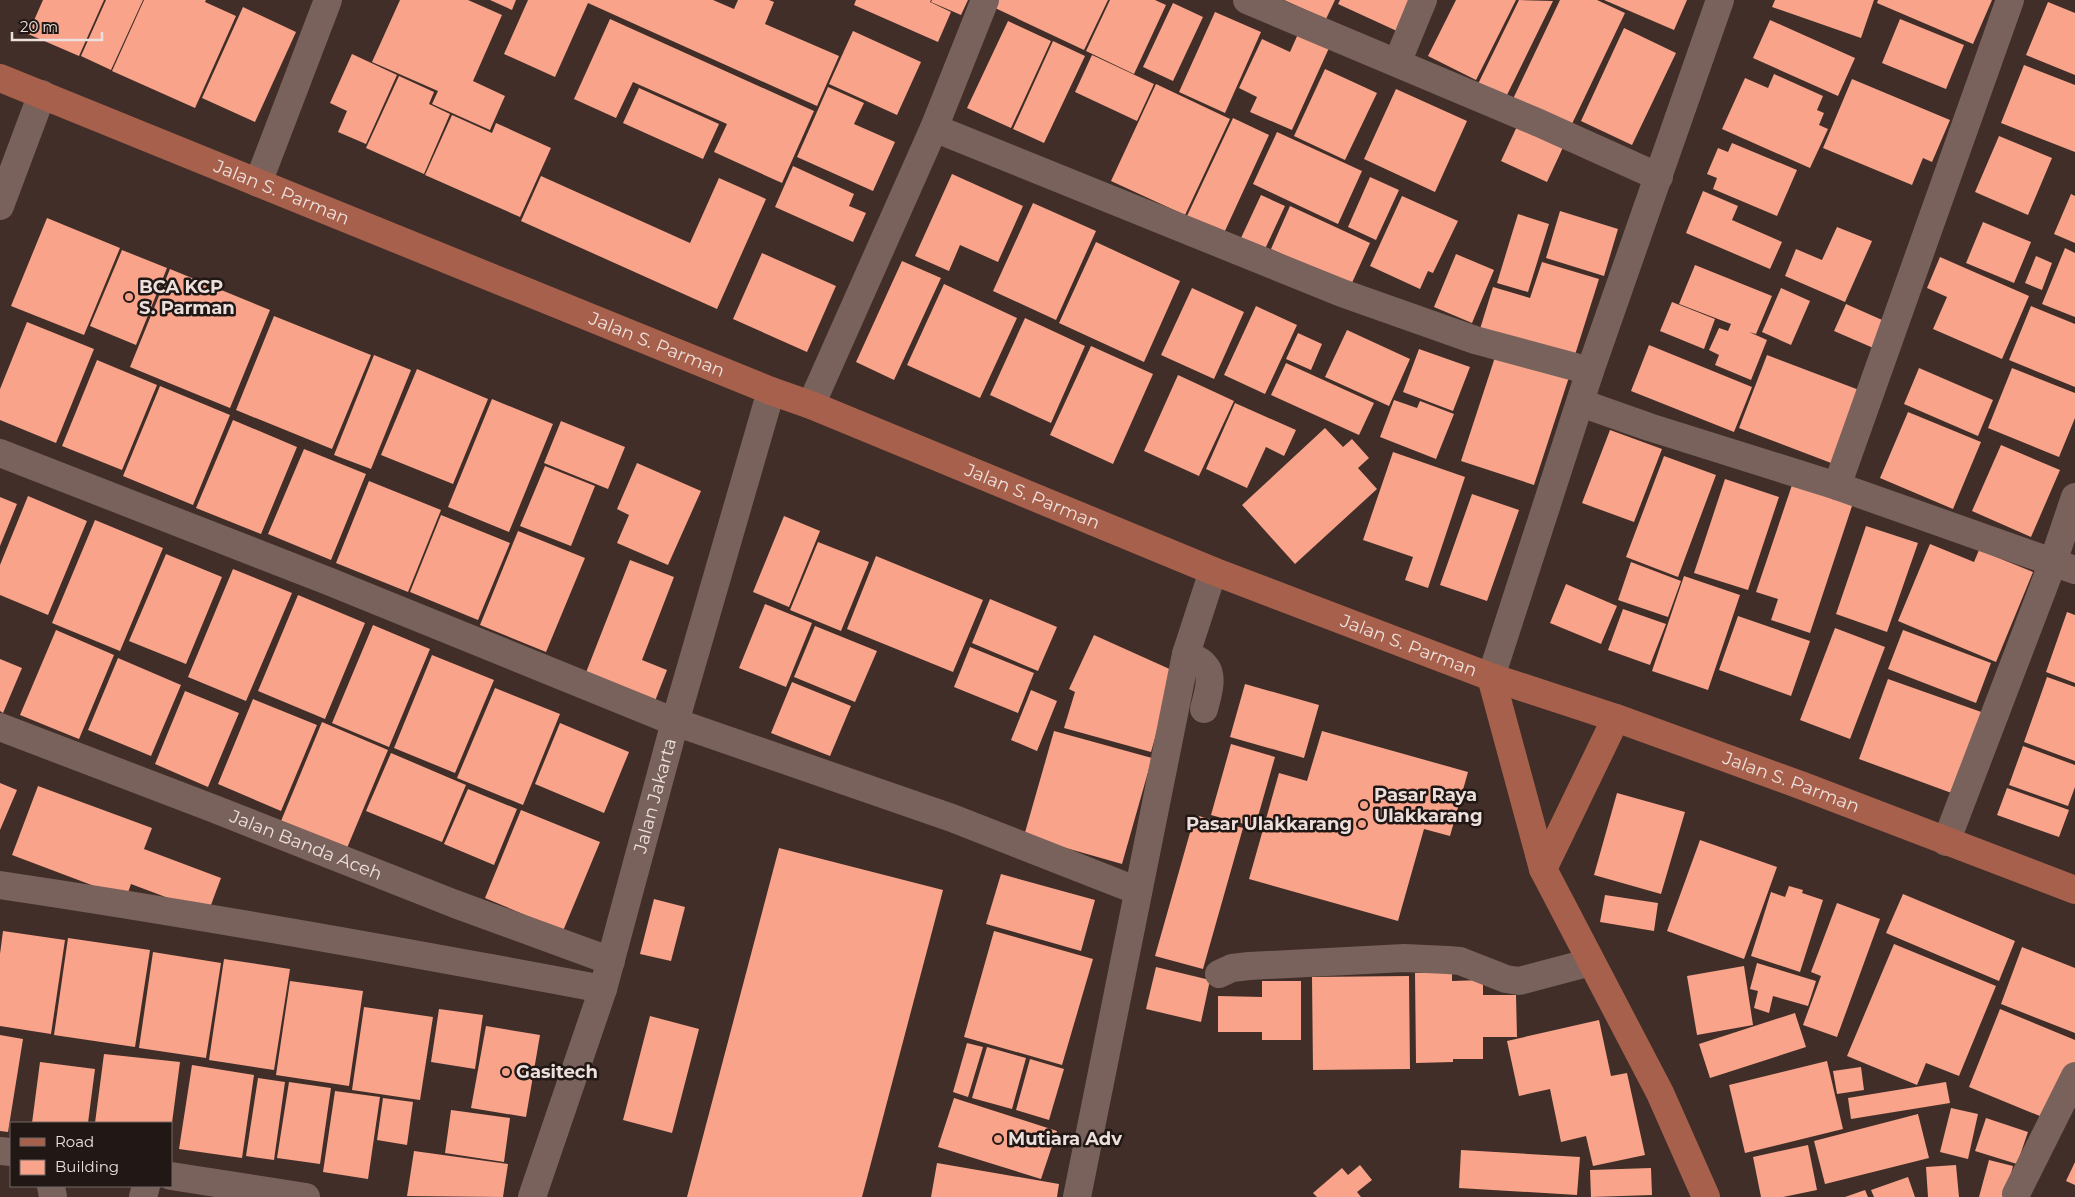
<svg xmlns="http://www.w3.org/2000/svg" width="2075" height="1197" font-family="Montserrat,sans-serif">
<rect width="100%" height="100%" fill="#412e28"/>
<path fill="#f8a38a" d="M43,0h61l-25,56 -51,-22z
M106,0h37l-32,70 -30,-14z
M144,0h62l-1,2 31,14 -41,92 -83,-37z
M400,0h68l34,15 -29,66 32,15 -15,34 -58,-26 6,-13 -66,-29z
M490,0h26l-4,10z
M528,0h185l21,9 4,-9h31l5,2 -9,22 74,32 -22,50 -229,-103 -33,74 -51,-23z
M856,0h75l-1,2 21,10 -13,30 -84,-37z
M932,0h36l-7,15 -30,-13z
M999,0h109l-24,50 -89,-42z
M1110,0h45l11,5 -32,69 -48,-23z
M1284,0h51l-9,19z
M1340,0h73l-14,32 -61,-28z
M1456,0h60l-40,80 -48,-24z
M1519,0l34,1 -47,96 -28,-13z
M1560,0h37l28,13 -55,115 -58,-27z
M1604,0h83l-13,30z
M1775,0h99l-13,38 -89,-31z
M1878,0h114l-19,44 -96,-41z
M2048,2l27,11v62l-49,-20z
M1173,3l30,14 -30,64 -30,-14z
M243,7l53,25 -41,90 -53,-24z
M1215,12l46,20 -36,81 -46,-21z
M610,19l204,92 -32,72 -68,-31 13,-28 -94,-42 -17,36 -42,-19z
M1900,19l64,26 -18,44 -64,-26z
M1770,20l85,38 -17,38 -85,-38z
M1008,21l43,20 -40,87 -44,-20z
M1624,28l52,25 -44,92 -51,-24z
M853,31l68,31 -24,53 -68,-31z
M1298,34l31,14 -37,82 -42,-18 7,-15 -18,-9 23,-49 28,13z
M1053,41l32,15 -41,87 -31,-14z
M352,54l45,21 -31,69 -28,-12 9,-21 -17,-8z
M1092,55l62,29 -17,37 -62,-29z
M2024,65l51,20v67l-74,-29z
M1325,69l52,24 -32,67 -51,-24z
M1774,74l49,22 -6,14 7,3 -5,12 9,4 -18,39 -88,-39 23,-51 23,10z
M399,76l35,16 -5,12 21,10 -26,60 -58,-26z
M1852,79l98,41 -18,42 -9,-4 -11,27 -89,-37z
M1156,84l74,35 -45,96 -74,-34z
M828,87l36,16 -10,21 41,18 -22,49 -76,-34z
M639,88l80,36 -16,35 -80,-36z
M1396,89l71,32 -32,71 -71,-33z
M452,115l40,18 4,-10 55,25 -31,69 -95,-42z
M1233,118l36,17 -45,98 -37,-17z
M1519,122l46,21 -18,39 -46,-21z
M1277,132l85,39 -24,53 -85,-40z
M1999,136l53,22 -24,57 -53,-23z
M1732,143l65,27 -20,46 -64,-27 4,-11 -10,-4 11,-26 10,4z
M793,166l61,28 -5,12 17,7 -13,29 -78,-35z
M952,174l71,32 -25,56 -38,-17 -11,26 -34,-15z
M541,176l149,67 29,-65 47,21 -49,110 -196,-88z
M1370,177l29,13 -23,50 -28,-13z
M1703,191l35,15 -6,14 50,22 -12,27 -84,-36z
M2071,194l4,2v47l-21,-9z
M1261,195l24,11 -20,43 -24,-11z
M1402,196l56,25 -25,52 -5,-2 -8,18 -50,-23z
M1033,203l63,28 -40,89 -63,-29z
M1290,206l80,37 -19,42 -80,-36z
M1560,211l58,18 -14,47 -58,-18z
M1518,214l31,10 -21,68 -31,-9z
M47,218l73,30 -36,87 -73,-29z
M1983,222l48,20 -17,41 -48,-20z
M1837,227l35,14 -27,61 -60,-26 11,-27 26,11z
M1096,242l84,39 -36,81 -85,-39z
M2065,248l10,5v64l-33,-13z
M122,250l45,18 -31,77 -46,-19z
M762,253l74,33 -29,66 -74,-33z
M1456,254l38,16 -22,53 -38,-16z
M2036,256l16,7 -10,27 -17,-7z
M1940,257l89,39 -27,63 -69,-30 14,-32 -20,-9z
M902,261l39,17 -47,102 -38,-18z
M1542,262l57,17 -25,79 -94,-29 13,-42 37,11z
M1695,265l77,31 -16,38 -7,-2 18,8 -16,40 -36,-15 4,-10 -10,-5 10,-22 9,3 3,-7 -52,-20z
M170,269l100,41 -40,98 -100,-41z
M944,284l73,34 -37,80 -73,-33z
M1192,288l52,24 -30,67 -53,-24z
M1781,288l29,13 -19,44 -29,-13z
M1672,302l43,17 -11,30 -44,-18z
M1846,304l43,19 -11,27 -44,-19z
M1256,306l41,19 -32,69 -41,-19z
M2031,306l44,18v63l-66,-27z
M274,316l97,39 -39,94 -96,-39z
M1025,318l60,28 -34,77 -61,-28z
M27,322l67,27 -38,94 -56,-23v-31z
M1347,330l63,29 -21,47 -64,-29z
M1298,333l24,11 -11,26 -25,-11z
M1649,345l103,42 -18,45 -103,-41z
M1091,346l62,28 -40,90 -63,-29z
M1419,349l51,18 -17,44 -50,-19z
M1497,351l73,23 -36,111 -73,-24z
M374,355l37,15 -40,99 -37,-14z
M1767,355l100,38 -28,73 -100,-38z
M97,360l60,25 -35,85 -60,-24z
M1286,363l88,40 -15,32 -88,-40z
M1919,368l74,32 -15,36 -74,-32z
M2012,368l63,25v25l-16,39 -71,-29z
M417,369l71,30 -35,85 -72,-29z
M1178,375l56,26 -35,75 -55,-25z
M160,386l70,29 -37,90 -70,-29z
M492,399l61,25 -44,108 -61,-25z
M1394,400l23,8 3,-7 34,13 -18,45 -56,-22z
M1235,403l61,27 -12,26 -18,-9 -19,41 -41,-19z
M1908,412l73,30 -28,67 -73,-31z
M233,420l64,27 -36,87 -65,-26z
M561,421l64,26 -17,42 -64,-26z
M1325,428l18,19 9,-8 17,19 -11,10 19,21 -82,75 -53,-59z
M1610,430l52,19 -28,73 -52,-19z
M2001,445l59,25 -29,67 -59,-26z
M304,449l62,25 -35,86 -63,-26z
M1393,452l72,25 -37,111 -23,-8 8,-23 -50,-17z
M1664,456l52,19 -38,102 -52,-20z
M637,463l64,28 -33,74 -51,-22 12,-28 -12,-6z
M545,466l50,20 -24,60 -51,-20z
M1725,479l54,18 -31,93 -54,-17z
M369,481l72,29 -33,82 -72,-29z
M1793,482l61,18 -44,133 -39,-13 7,-21 -22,-7z
M1472,494l47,16 -32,91 -47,-16z
M28,496l59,25 -39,94 -48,-20v-30z
M0,497l17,7 -17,42z
M441,515l69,28 -32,77 -68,-28z
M784,516l36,15 -31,76 -36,-15z
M95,520l68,28 -43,103 -68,-28z
M1866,526l52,17 -31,89 -51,-18z
M518,531l67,27 -39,94 -66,-27z
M818,542l51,20 -28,69 -51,-21z
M1930,544l44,18 5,-12 54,22 -37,90 -98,-41z
M166,554l56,23 -36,87 -57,-23z
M876,556l107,44 -30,72 -106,-43z
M630,560l44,17 -32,83 25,10 -12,31 -70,-26z
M1631,562l50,19 -13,36 -50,-17z
M233,569l59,24 -46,108 -58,-24z
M1684,576l56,19 -32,95 -56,-19z
M1566,584l51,22 -16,38 -51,-21z
M298,595l67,28 -40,96 -67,-28z
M990,599l67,28 -19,44 -66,-28z
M765,604l47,19 -26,64 -47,-19z
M1623,609l43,15 -16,41 -42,-15z
M2067,612l8,3v68l-29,-11z
M1738,616l72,25 -19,55 -72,-26z
M373,625l57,24 -41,98 -57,-24z
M815,626l62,25 -22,51 -61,-25z
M1835,628l50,19 -35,92 -50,-19z
M56,630l58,25 -35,84 -59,-24z
M1903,630l88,33 -15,40 -88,-34z
M1094,635l80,36 -23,81 -87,-24 11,-36 -6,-3z
M970,647l64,26 -16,40 -64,-26z
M432,655l62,25 -39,93 -61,-25z
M118,658l63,27 -30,71 -63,-26z
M0,659l22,9 -19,45 -3,-2z
M2047,677l28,10v74l-51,-19z
M1888,679l99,35 -30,81 -98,-36z
M792,682l59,24 -21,50 -59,-23z
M1245,684l74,21 -15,53 -74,-21z
M495,688l65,26 -37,91 -66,-27z
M1031,690l26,11 -20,50 -26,-11z
M185,691l54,22 -31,74 -53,-23z
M253,699l64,26 -36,86 -63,-27z
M322,722l66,28 -41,98 -66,-27z
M560,723l69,29 -25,61 -69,-29z
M1054,731l98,27 -30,106 -98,-28z
M1322,731l146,41 -18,64 -26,-7 -26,92 -149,-42 30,-106 28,8z
M1231,744l44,13 -20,70 -44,-12z
M2023,746l52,19v22l-7,19 -59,-21z
M391,753l75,32 -24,57 -76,-31z
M0,783l17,7 -17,40z
M38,786l114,42 -8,21 77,29 -13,35 -77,-29 -5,14 -114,-43z
M2007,788l62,22 -10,27 -62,-22z
M468,789l49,20 -23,56 -50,-21z
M1617,793l68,19 -24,82 -67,-19z
M521,810l79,32 -37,89 -78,-33z
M1195,815l48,13 -40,141 -48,-13z
M1700,840l77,27 -33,92 -77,-28z
M779,848l164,42 -81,307h-175z
M1001,874l94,26 -14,51 -95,-27z
M1789,886l14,4 -1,3 21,7 -23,72 -49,-16 20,-64 14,5z
M1903,894l112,47 -16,40 -113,-48z
M1605,895l53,8 -4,28 -54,-9z
M654,899l31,8 -14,54 -31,-7z
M1837,903l43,16 -43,118 -34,-12 18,-49 -10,-4z
M3,931l62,9 -14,94 -51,-8v-72z
M994,931l99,28 -31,106 -98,-28z
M68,938l82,12 -15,97 -81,-12z
M1894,944l102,42 -37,90 -33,-13 -9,22 -70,-29z
M2022,947l53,21v65l-74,-29z
M153,952l68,11 -15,95 -67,-10z
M224,959l66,10 -16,101 -65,-10z
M1757,963l59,18 -8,25 -35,-10 -4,17 -15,-5 4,-17 -8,-2z
M1744,966l9,59 -56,10 -10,-59z
M1156,967l54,13 -9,42 -55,-13z
M1452,972v9l31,-1v15h33l1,42h-34v22h-30v3l-37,1 -1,-90z
M1409,976l1,93 -97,1 -1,-93z
M290,981l73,10 -14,95 -73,-11z
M1262,981h39v59h-39v-8h-44v-36l44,1z
M364,1007l69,10 -13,83 -68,-10z
M439,1009l44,6 -8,54 -44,-7z
M2000,1009l75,31v25l-23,56 -83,-34z
M1795,1013l11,34 -96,31 -11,-34z
M650,1016l49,13 -27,104 -49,-13z
M1599,1020l12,56 16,-3 18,82 -52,11 -7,-30 -25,6 -11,-53 -31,7 -12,-55z
M486,1026l54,9 -14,82 -55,-9z
M0,1035l23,4 -15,93 -8,-1z
M967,1043l16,4 -15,50 -15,-5z
M987,1047l39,11 -14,51 -40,-11z
M104,1054l76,8 -8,61h-77z
M1030,1059l34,10 -15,51 -33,-10z
M1827,1061l16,68 -98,24 -16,-68z
M40,1062l55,7 -7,54h-56z
M192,1065l62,10 -12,83 -63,-9z
M1861,1067l3,23 -27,4 -4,-23z
M258,1078l27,4 -11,78 -28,-4z
M289,1082l42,6 -11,76 -43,-6z
M1946,1082l4,21 -99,16 -3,-21z
M335,1091l45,6 -12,82 -45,-7z
M383,1098l30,4 -6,43 -30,-5z
M954,1098l103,33 -16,48 -103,-32z
M1951,1108l27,6 -10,45 -28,-7z
M451,1110l59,8 -6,44 -59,-9z
M1918,1114l11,44 -104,26 -11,-43z
M1986,1118l42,14 -11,32 -42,-13z
M1808,1145l9,45 -34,7h-22l-8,-40z
M1461,1150l119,7 -3,38 -118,-7z
M414,1151l94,13 -5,33 -96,-1z
M1989,1160l24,6 -8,31h-26z
M2075,1162v23l-9,-4z
M937,1163l122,21 -2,13h-126z
M1360,1165l12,15 -15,12 4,5h-44l-4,-4 29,-25 6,7z
M1956,1165l3,32h-31l-2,-30z
M1651,1168l1,27 -61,2 -1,-27z
M1908,1177l7,20h-41l-3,-7z
M1865,1190l3,7h-23z"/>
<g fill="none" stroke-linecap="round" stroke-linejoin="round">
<g stroke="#79625b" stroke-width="28">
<path d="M1247,0l292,123 120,54"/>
<path d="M1397,63l26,-63"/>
<path d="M934,128l408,165 133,47 115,31"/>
<path d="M258,183l70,-183"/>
<path d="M0,206l42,-112"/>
<path d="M1581,403l68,24 188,59 238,84"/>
<path d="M811,405l123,-277 51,-128"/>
<path d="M0,453l328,128 347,141 277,96 186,73"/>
<path d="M1837,486l173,-486"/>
<path d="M1186,654c6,3 14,6 18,11 11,10 3,32 0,44"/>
<path d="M1491,677l99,-306 130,-371"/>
<path id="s1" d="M0,727l212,81 243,96 156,57"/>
<path d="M1946,842l107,-280 22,-65"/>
<path d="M0,885c202,30 402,66 603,104"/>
<path d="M1219,974l13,-6 17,-2 155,-8 44,2 12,1 46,18 13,2 72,-19"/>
<path d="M0,1151l11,1"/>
<path d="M171,1176l135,21"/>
<path d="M51,1186l2,11"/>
<path d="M2016,1194l59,-118"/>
<path d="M143,1197l3,-11"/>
<path id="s2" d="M532,1197l71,-208 72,-267 96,-331"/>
<path d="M1077,1197l109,-543 27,-83"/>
</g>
<g stroke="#a7604b" stroke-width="28">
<path id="s3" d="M0,78l771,313 40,14 402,166 278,106 125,41 187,68 272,104"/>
<path d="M1491,677l52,192 117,224 46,104"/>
<path d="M1543,869l73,-151"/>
</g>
</g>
<g fill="#f39f86" stroke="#211816" stroke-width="2">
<circle cx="129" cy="297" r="5"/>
<circle cx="1364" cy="805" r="5"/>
<circle cx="1362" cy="824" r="5"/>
<circle cx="506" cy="1072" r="5"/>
<circle cx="998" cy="1139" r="5"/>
</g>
<g text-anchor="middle" stroke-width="5" stroke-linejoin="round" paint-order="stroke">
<g font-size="18" fill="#ede0dc" stroke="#211816">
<text dy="6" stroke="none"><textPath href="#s3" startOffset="304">Jalan S. Parman</textPath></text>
<text dy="6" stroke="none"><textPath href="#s3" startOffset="709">Jalan S. Parman</textPath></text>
<text dy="6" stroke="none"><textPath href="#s3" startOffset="1114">Jalan S. Parman</textPath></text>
<text dy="6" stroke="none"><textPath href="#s3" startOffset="1519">Jalan S. Parman</textPath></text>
<text dy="6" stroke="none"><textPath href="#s3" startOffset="1925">Jalan S. Parman</textPath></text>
<text dy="6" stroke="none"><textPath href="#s2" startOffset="420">Jalan Jakarta</textPath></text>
<text dy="6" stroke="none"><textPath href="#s1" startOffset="328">Jalan Banda Aceh</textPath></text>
</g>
<g font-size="18" font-weight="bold" fill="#ede0dc" stroke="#211816" text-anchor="start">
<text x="139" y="293">BCA KCP<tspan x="139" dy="21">S. Parman</tspan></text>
<text x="1374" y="801">Pasar Raya<tspan x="1374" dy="21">Ulakkarang</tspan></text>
<text x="1352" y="830" text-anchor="end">Pasar Ulakkarang</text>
<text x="516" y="1078">Gasitech</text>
<text x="1008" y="1145">Mutiara Adv</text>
</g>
</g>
<rect x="10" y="1122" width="162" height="65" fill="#211816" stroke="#736865"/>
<rect x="20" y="1138" width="25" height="8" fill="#a7604b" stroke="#736865"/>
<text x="55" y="1147" font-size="15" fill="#ede0dc">Road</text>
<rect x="20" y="1160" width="25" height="15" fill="#f8a38a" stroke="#736865"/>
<text x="55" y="1172" font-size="15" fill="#ede0dc">Building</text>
<path d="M12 32v8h90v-8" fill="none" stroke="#ede0dc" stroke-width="2.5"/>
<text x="20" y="32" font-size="15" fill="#ede0dc" stroke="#211816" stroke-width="4" paint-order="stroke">20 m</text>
</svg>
